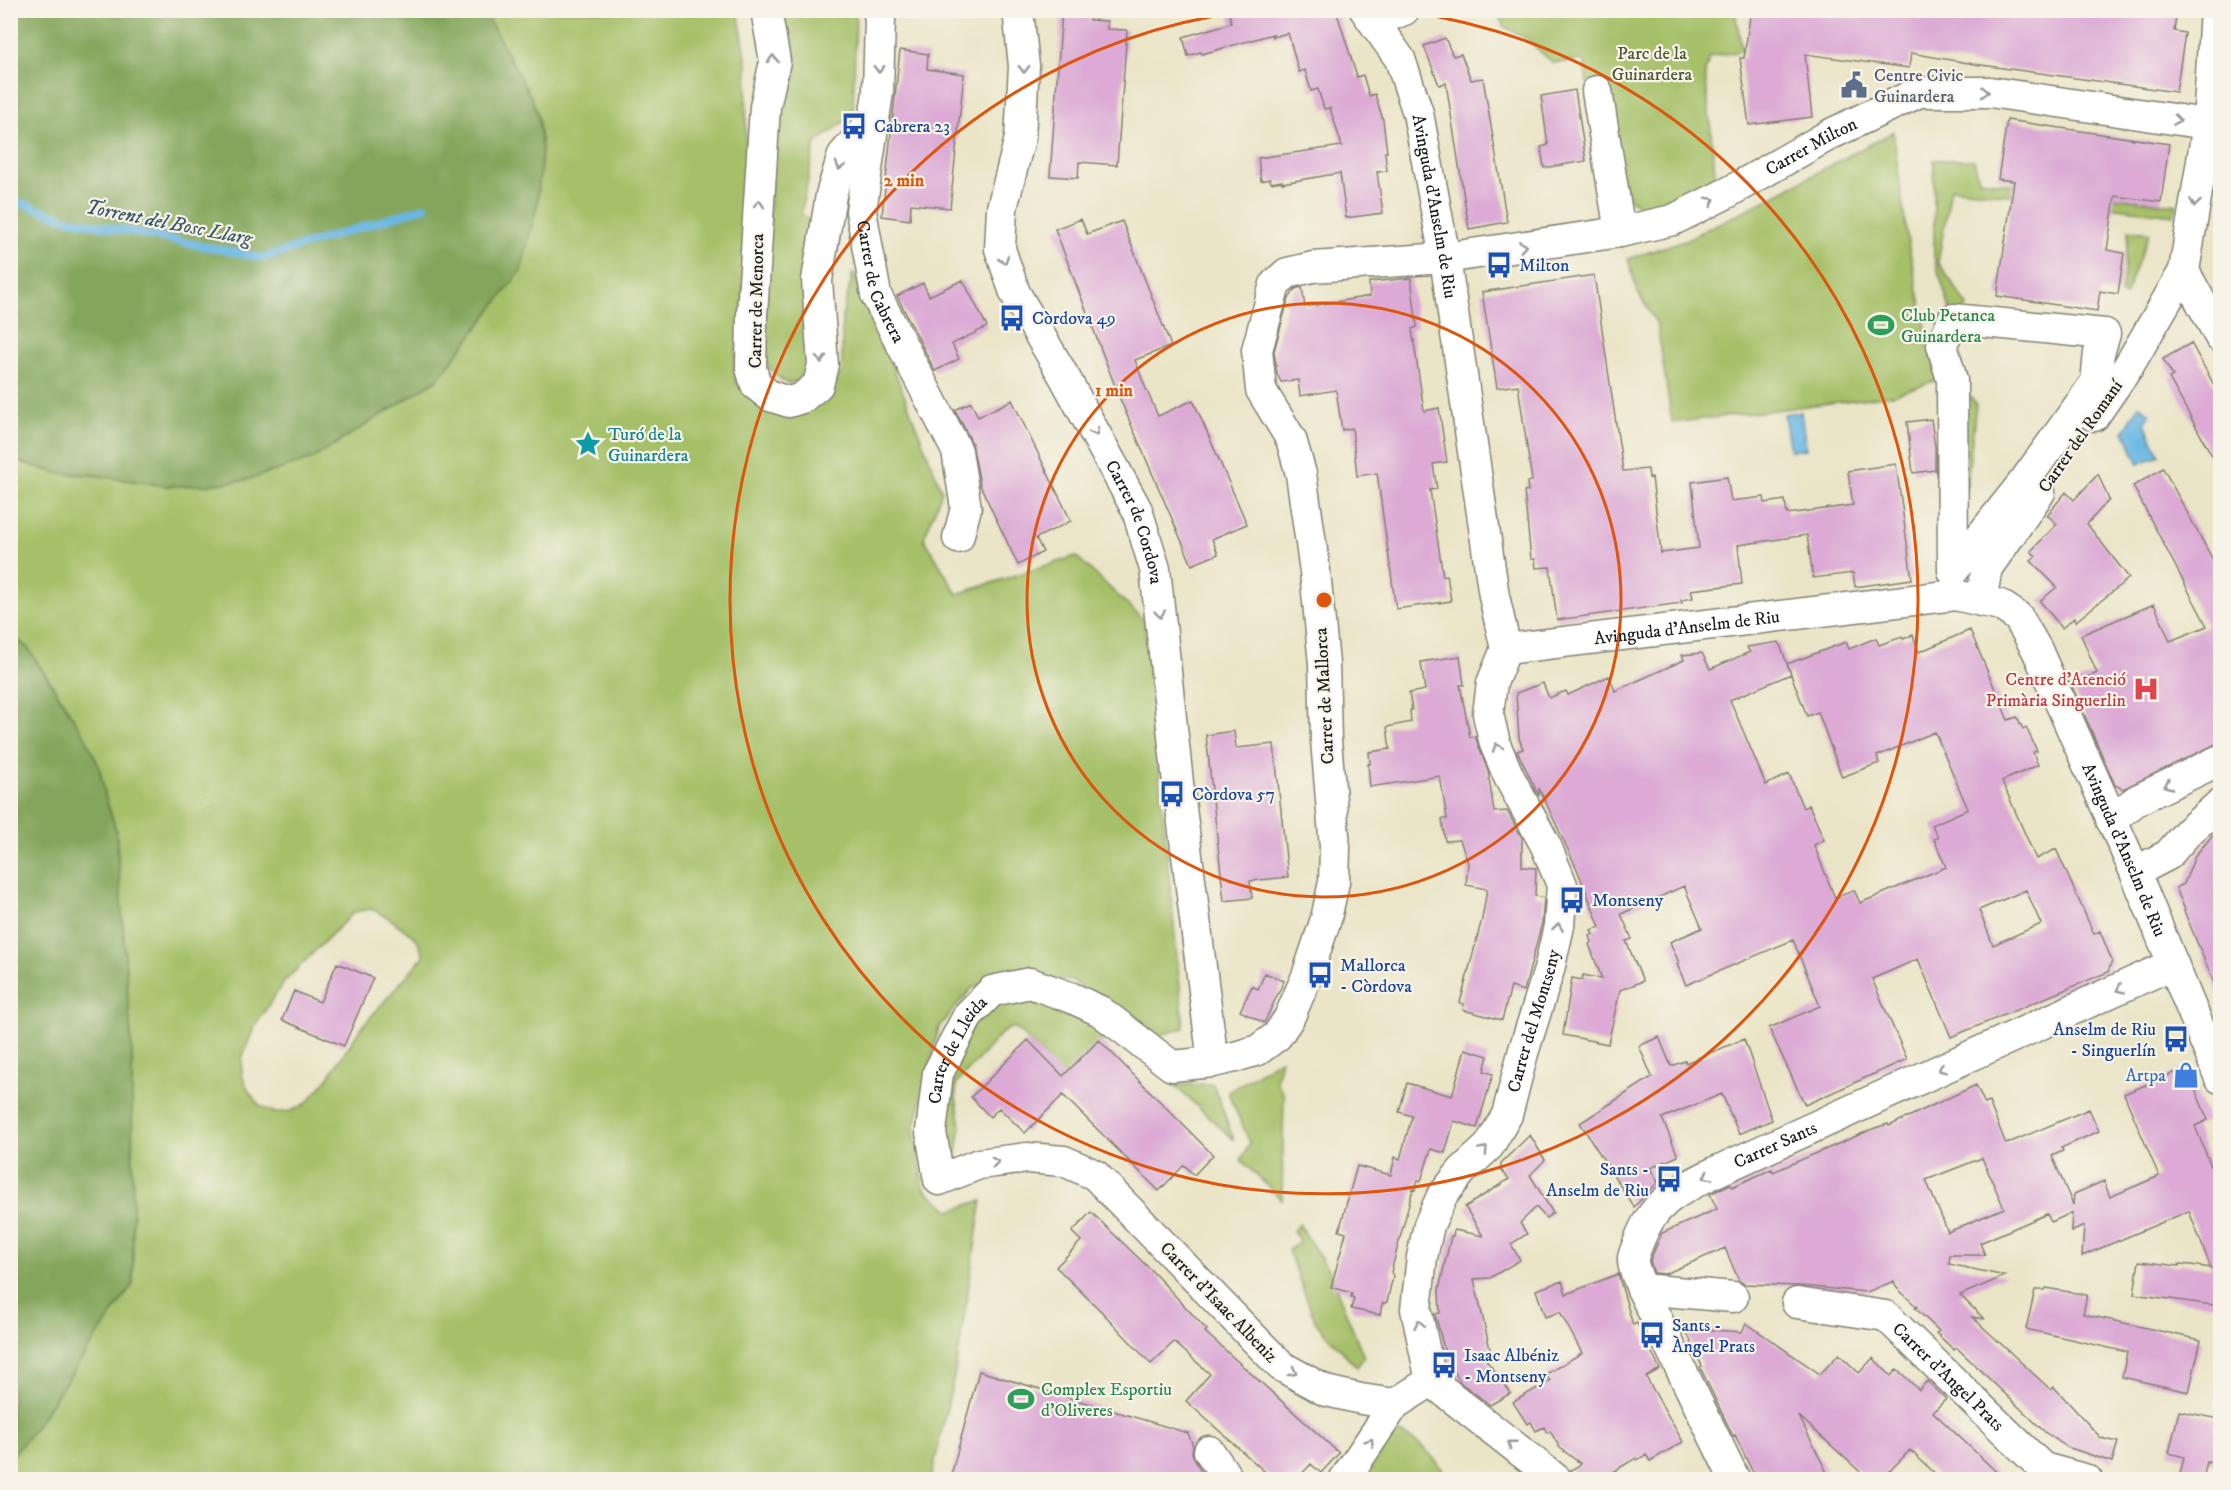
<svg xmlns="http://www.w3.org/2000/svg" width="2231" height="1490" font-family="'IM FELL DW Pica',serif">
<rect width="100%" height="100%" fill="#f7f3e8"/>
<filter id="ink" filterUnits="userSpaceOnUse"><feTurbulence type="fractalNoise" baseFrequency=".0167" numOctaves="2"/><feDisplacementMap in="SourceGraphic" scale="12" xChannelSelector="R" yChannelSelector="G"/><feConvolveMatrix kernelMatrix="1 2 1 2 8 2 1 2 1" color-interpolation-filters="sRGB"/></filter>
<filter id="wash" filterUnits="userSpaceOnUse"><feTurbulence type="fractalNoise" baseFrequency=".008" numOctaves="4" result="noise"/><feDisplacementMap in="SourceGraphic" scale="24" xChannelSelector="R" yChannelSelector="G"/><feGaussianBlur stdDeviation="1.35" result="paint"/><feColorMatrix in="noise" values="0 0 0 0 0 0 0 0 0 0 0 0 0 0 0 0 0 1.4 0 .05"/><feComposite in="paint" operator="in"/></filter>
<g filter="url(#wash)">
<rect width="100%" height="100%" fill="#eae5c7"/>
<path fill="#a5c067" stroke="#606e42" stroke-width="1.5" fill-rule="evenodd" d="M484,11h254l9,52 -4,234 -8,66 1,20 28,25h41l37,-35v-56l11,-44 38,89 51,129 -18,47 33,56 119,-38 68,64 40,408 -27,8 -84,-55 -40,-5 -60,11 -34,40 -25,103 10,58 26,23 32,-11 -25,162 -26,117 -920,1v-23l20,-24 102,-149 -1,-232 -16,-222 -10,-31 -41,-95 -37,-56 -17,-13v-176l46,14 36,2 74,11 39,-1 40,-5 66,-21 126,-80 82,-108 17,-66 5,-54 -4,-35 -6,-17zM371,909l16,8 30,22 7,17 -63,72 -33,50 -21,25 -16,8 -16,2 -15,-7 -11,-14 -7,-17v-17l12,-31 30,-45 70,-70z
M776,11h80l-3,104 -38,29 -14,70 13,9 1,142c-24,27 -31,22 -51,-5z
M1489,11h246l7,40 -32,6 -5,15 11,110 -59,26 -15,-2 -14,-8 -41,-116 -3,-22 -31,3 -25,-23 -25,-14 -4,-11z
M1893,132l15,111 29,137 -44,15 -221,28 -15,-99 -19,-31 -10,-34 57,-19 89,-44z
M1934,160h40l5,20 198,25 -3,10 -223,-27 -13,74 30,44 -15,13 -19,-62z
M2129,230l20,3 -24,63 -4,-1z
M1961,384l15,20 -10,89z
M1014,990l64,24 29,22 -27,25 -16,33 -17,-34 -31,-32h-6l-8,5 -46,51v13l5,29 -6,36 -12,-1 5,-87 31,-62z
M1281,1059l-5,22 8,14 -2,105 -41,-40 9,-17 -22,-51z
M1213,1084l21,56 -60,-55z
M1299,1224l30,47 35,86 -7,10 -41,-44 -28,-73 12,-8 -7,-11z
M1396,1432c22,6 41,27 52,47l-90,1 29,-43z"/>
<path fill="#84a65c" stroke="#50613c" stroke-width="1.5" d="M11,10l473,1 48,88 6,17 4,35 -5,54 -16,66 -83,108 -126,80 -66,21 -40,5 -39,1 -74,-11 -36,-2 -46,-14z
M11,635l17,13 57,88 14,30 7,33 10,31 16,222 1,232 -102,149 -20,24z"/>
<path fill="#69b7e3" stroke="#426a80" stroke-width="1.5" d="M2139,406l11,7 -5,10 14,32 -20,9 -15,-33z
M1801,412l5,37 -16,2 -6,-37z"/>
<g fill="none" stroke-linecap="round" stroke-linejoin="round">
<path stroke="#69b7e3" stroke-width="8" d="M10,199l56,20 197,39 162,-51"/>
</g>
<g id="blocks">
<path fill="#dcaad5" fill-rule="evenodd" d="M1062,10l28,1 -1,9 18,1v8l20,1 -10,135 -38,-3 -1,16 -28,-2z
M1229,10h107l21,67 6,-2 6,21 6,-2 8,26 4,32h-2l2,19 -10,1 6,41 -37,5 -6,-45 -58,10v-2l-11,2 -1,-4 -9,2 -3,-23 84,-12 -12,-38 -6,1 -6,-20 -7,2 -6,-21 -6,2 -11,-39 -15,4v-3l-71,20 -1,-2 -13,4 -5,-19 48,-14z
M1751,10h278l19,3 1,-3h128l-3,21 11,2 -9,59 -202,-28 -63,-11 -2,15 -104,-14 7,63 -63,8 -9,-67h4z
M1445,38l8,18 8,-2 10,26 12,-2 24,144 -38,7 -23,-146 -7,2 -15,-39z
M900,50l28,4 -1,15 37,5 -14,134 -39,-4 -1,16 -28,-4z
M1575,90l11,71 -42,7 -3,-21 7,-2 -7,-49z
M2007,120l162,24 -8,58 -46,-6 -8,54 17,3 -6,41 -18,-3 -3,20 -100,-15 17,-115 -16,-2z
M1081,219l6,15 35,-13 49,125 -36,14 9,24 14,32 35,-16 54,124 -35,15 6,15 -26,11 -72,-166 -65,-170z
M1594,275l29,196 25,-2 1,9 3,-1 9,76 38,-5 -7,-66 35,-5 4,24 33,-4 1,6 20,-3 2,14 66,-9 -5,-34 48,-7 16,115 -57,8 -2,-14 -40,5 -6,-43 -69,10 4,39 -51,6 2,8 -12,2 1,3 -125,17 -7,-53 -14,1 -1,-9h-4l-7,-68h4l-1,-9 5,-1 -14,-96 -21,3 -15,-96z
M1411,278l6,49 -5,2 12,82 15,-3 8,54 -14,2 4,25 -7,1 13,86 4,-1 4,26 -55,8 -19,-136 -20,3 -5,-48 -10,2 -6,-40 -36,6 -2,-16 -17,2 -4,-8 -3,-23 14,-51 7,-11 7,-2 3,20 65,-11 -1,-14z
M963,280l24,47 -35,17 7,15 -24,12 -38,-75 26,-13 6,13z
M2191,343l29,53v74l-51,-92 4,-2 -10,-17z
M1012,400l59,121 -35,17 7,14 -25,13 -38,-80 -8,-42 -17,-33 16,-8 7,15z
M1931,419l4,28v23l-22,3 -6,-51z
M2163,468l57,105v169l-97,47 -8,-4 -44,-101 26,-11 -16,-38 73,-31 16,37 37,-15 -74,-140z
M2098,474l11,26 -22,24 42,54 -54,44 -1,-4 -12,10 -22,-27 17,-14 -26,-26 5,-5 -5,-5 26,-27 -10,-9 19,-23 8,8z
M1970,630l38,90 9,-3 6,12 3,-2 11,24 -4,1 5,13 -36,16 34,78 20,-10 38,85 6,-3 12,30 -4,11 -157,65 -33,-78 -46,20 35,80 -102,46 -36,-77 51,-22 -27,-66 -107,45 -9,-21 2,-1 -9,-21 32,-14 -18,-42 -63,28 11,25 -6,2 17,40 -23,9 -12,54 -45,-9 9,-57 10,2 1,-5 19,4 -13,-35 3,-2 -2,-6 3,-2 -2,-4 9,-3 -23,-58 -38,-81v8l-22,-45 6,-2 -4,-11 -3,-45 27,-10 6,15 17,-7 2,4 41,-19 6,15 69,-31 -2,-5 20,-2 8,16 40,-17 -3,-5 32,-5 12,32 -61,26 36,85 23,-11 14,34 6,-3 15,35 -10,5 21,53 19,-8 6,13 86,-36 -12,-28 4,-2 -6,-12 36,-16 -33,-77 -58,24 2,7 -37,14 -24,-65 -11,4 -20,-52 59,-22 3,7 27,-11 3,7 23,-8 1,2 10,-4 6,17zM2026,890l15,34 -48,21 -14,-35z
M1460,656l4,29h-4l10,52 5,-1 13,35 6,41 13,-1 15,27v29l14,1 -1,28 9,2 -2,25 -18,68 -13,-4 -9,33 -39,-10 1,-6 -4,-1 22,-84 5,-30 -21,-4 2,-22 -8,-23 -15,1 -3,-22h5l-7,-43 -70,11 -2,-23h2l-1,-12 21,-3 -3,-22 24,-5 -1,-12h2l-3,-17 16,-3 -4,-28z
M1234,731l2,17 38,-4 14,133 -38,4 2,17 -28,3 -18,-166z
M2220,826v171l-36,-86 1,-1 -9,-22 8,-4 11,-28z
M337,963l36,15 -29,68 -62,-26 12,-29 26,11z
M1265,973l19,8 -20,42 -24,-12 12,-25 6,3z
M1659,1037l12,29 14,-5 1,2 58,-24 28,81 -33,14 -17,-40 -60,24 16,38 -28,12 8,14 -24,25 -54,-84 72,-46 -13,-31z
M1028,1040l35,36 36,-36 114,115 -19,20 -10,-10 -25,26 -96,-96 -38,38 -26,-25 -9,9 -19,-20z
M1465,1049l23,7 -4,15 9,3 -16,54 -23,-7 -9,32 -14,-4 -10,32 -3,-1 -3,10 -2,-1 -22,83 2,4 -6,26 -5,2 -2,11 -29,-6 3,-11 -3,-1 1,-4 -21,-6 15,-54 -7,-2 18,-65 34,9 4,-18 5,2 12,-43 -13,-4 8,-29 45,13z
M2186,1068l22,52 -13,6 25,63v117l-86,-12 5,-33 40,5v-2l12,1 20,3 -22,-57 -107,45 2,-30 -13,6 1,-19 -21,9 -4,-8 -67,29 5,12h-35l-1,9 56,12 -45,19 24,24 -12,-2 79,73 3,-3 47,51 17,4 -6,20 -45,-15 -21,-14 -89,-85 -3,2 -18,-17 3,-2 -24,-23 2,-1 -21,-20 -2,-6 -27,11 -68,-6 -55,-2 -5,-3 -14,-33 -60,26 -11,-1 -2,-5 -2,-8 12,-27 55,-24 -7,-15 20,-10 2,3 40,-18 1,3 102,-44 13,-4 1,2 87,-41 9,19 4,-2 17,42 83,-35 10,22 -38,17 2,3 -11,5 21,49 1,-11 30,-13 6,16 49,-21 -35,-82zM1982,1158l22,50 -56,24 -22,-52z
M1530,1135l15,25 -15,15 23,38 -7,5 -10,-11 -16,16 7,11 -16,10 9,16 -30,18 -16,1 18,79 -6,2 25,33 -21,12 -29,-22 -15,-26 -11,-43 5,-1 -1,-24 12,-53h2l1,-6 29,6 -18,-29 44,-28 -8,-9v-7z
M1091,1212l60,58 56,60 -2,2 134,121 -18,20 -10,-9 -14,15h-24l-87,-78 24,-27 -36,-32 -23,22 -50,-53 -45,-44 25,-26 -9,-9z
M1618,1274l15,51 4,-2 23,46 -14,8 37,65 -33,19 -4,-6 -9,5 -1,-2 -35,21h-27l-3,-9 10,-6 -21,-16 -10,-17 -3,2 -3,-6 -8,4 -5,-9 -4,2 -14,-22 37,-21 -4,-7 36,-21 -22,-41 -15,5 -9,-27 26,-9 4,13z
M2046,1288l41,7 -4,19 118,26 -12,52 -67,-15 5,-25 -101,-23 9,-39h10z
M1746,1323l74,51 19,-20 20,19 14,-15 18,18 6,-7 22,21 8,-9 19,18 -13,13 71,67h-63l-31,-29 -28,29 -8,-5 -6,5 -69,-63 31,63h-74l-21,-44 -2,1 -33,-69 2,-1 -17,-38 57,4z
M979,1371l209,62 5,13 -1,7 3,7 10,19h-255z
M2179,1411l41,8v46l-13,-3 -4,17h-24l5,-22 -15,-4z"/>
</g>
</g>
<g filter="url(#ink)">
<use href="#blocks" fill-opacity="0" stroke="#838072" stroke-width="1.5"/>
<g fill="none" stroke-linecap="round" stroke-linejoin="round">
<g stroke="#838072" stroke-width="33">
<g id="minor">
<path d="M766,10l9,51 -10,46 -13,208 -1,53 5,17 14,11 19,6 13,-4 16,-13 5,-20 -6,-85 14,-85 12,-40 31,-36"/>
<path id="s1" d="M878,10l2,9 -2,73 -17,119 15,84 81,156 9,57 -8,30"/>
<path id="s2" d="M1018,10l6,56 -4,72 -18,70 -2,41 15,44 50,85 72,132 18,59 24,223 34,270"/>
<path id="s3" d="M1365,10l35,49 18,54 27,145 49,338 12,53"/>
<path d="M2215,10l-7,114 -24,147 36,66"/>
<path d="M1374,22l30,-12"/>
<path d="M1597,91l23,141"/>
<path d="M1953,319l152,15 -6,19 -3,29 -70,97 -73,92 -1,-191 -10,-35z"/>
<path d="M2094,416l34,-49 56,-96"/>
<path d="M1981,601l6,-33 53,-76"/>
<path id="s4" d="M1506,649l449,-54 45,10 18,12 19,33 98,222 85,206"/>
<path d="M2111,820l26,-20 83,-40"/>
<path d="M2135,872l33,-17 20,-23 32,-28"/>
<path d="M1642,1289l91,8"/>
<path id="s5" d="M1797,1303l89,13 157,152 44,12"/>
<path id="s6" d="M1431,1381l-36,23 -34,-5 -35,-8 -45,-25 -186,-191 -31,-14 -37,-3 -48,6 -40,16 -8,-48 7,-59 31,-59 23,-23 38,-8 42,15 28,13 72,55 41,-4 22,-5 23,-7 19,-14 12,-18 18,-42 19,-57 8,-37 1,-35 -9,-107 -2,-76 -9,-93 -14,-97 -10,-35 -30,-49 -4,-40 18,-66 12,-11 26,-6 132,-9 175,-26 53,-12 56,-28 102,-58 88,-42h71l230,34"/>
<path id="s7" d="M1431,1381l-15,-72 6,-52 7,-32 13,-29 20,-25 27,-25 18,-31 16,-62 26,-83 10,-44 3,-41 -16,-39 -37,-69 -14,-33 -7,-30 4,-31 14,-34"/>
<path d="M1431,1381l126,99"/>
<path d="M1209,1451l20,29"/>
<path d="M1344,1480l51,-76"/>
<path id="s8" d="M1735,1480l-93,-191c-3,-9 -10,-22 -9,-31 1,-5 4,-12 6,-17 14,-40 41,-51 76,-69l458,-208"/>
</g>
</g>
<use href="#minor" stroke="#fff" stroke-width="30"/>
</g>
<defs><path id="oneway-chevron" d="M-2-3.5L2.5 0L-2 3.5" fill="none" stroke-width="1.6" stroke-linecap="round" stroke-linejoin="round" transform="scale(1.5)"/></defs>
<g stroke="#999">
<use href="#oneway-chevron" transform="translate(773 59) rotate(-91)"/>
<use href="#oneway-chevron" transform="translate(879 69) rotate(91)"/>
<use href="#oneway-chevron" transform="translate(1024 69) rotate(90)"/>
<use href="#oneway-chevron" transform="translate(1985 92) rotate(2)"/>
<use href="#oneway-chevron" transform="translate(2177 120) rotate(8)"/>
<use href="#oneway-chevron" transform="translate(840 166) rotate(107)"/>
<use href="#oneway-chevron" transform="translate(1711 201) rotate(-27)"/>
<use href="#oneway-chevron" transform="translate(2195 203) rotate(99)"/>
<use href="#oneway-chevron" transform="translate(759 204) rotate(-86)"/>
<use href="#oneway-chevron" transform="translate(1523 246) rotate(-8)"/>
<use href="#oneway-chevron" transform="translate(1004 260) rotate(71)"/>
<use href="#oneway-chevron" transform="translate(821 359) rotate(87)"/>
<use href="#oneway-chevron" transform="translate(1095 432) rotate(61)"/>
<use href="#oneway-chevron" transform="translate(1160 614) rotate(84)"/>
<use href="#oneway-chevron" transform="translate(1497 747) rotate(-110)"/>
<use href="#oneway-chevron" transform="translate(2168 785) rotate(155)"/>
<use href="#oneway-chevron" transform="translate(1558 927) rotate(-81)"/>
<use href="#oneway-chevron" transform="translate(2120 989) rotate(156)"/>
<use href="#oneway-chevron" transform="translate(1942 1069) rotate(156)"/>
<use href="#oneway-chevron" transform="translate(1484 1150) rotate(-47)"/>
<use href="#oneway-chevron" transform="translate(995 1162) rotate(-8)"/>
<use href="#oneway-chevron" transform="translate(1707 1176) rotate(153)"/>
<use href="#oneway-chevron" transform="translate(1419 1324) rotate(-101)"/>
<use href="#oneway-chevron" transform="translate(1293 1372) rotate(29)"/>
<use href="#oneway-chevron" transform="translate(1370 1442) rotate(-56)"/>
<use href="#oneway-chevron" transform="translate(1511 1444) rotate(-142)"/>
</g>
</g>
<g fill="none" stroke="#de560d" stroke-width="3">
<circle cx="1324" cy="600" r="297"/>
<path d="M1402 11A594 594 0 1 1 1246 11"/>
</g>
<defs>
<g id="civic-bare" transform="scale(2.07)"><path d="M-.6-6.5H3V-4.5H.6V-3L4-1V1h2V6H-6V1h2V-1L-.6-3ZM-1.2 2.5V6h2.4V2.5Z" fill="#5c6f8a" stroke="#f7f3e8" stroke-width="2.5" paint-order="stroke"/></g>
<g id="bus-bare" transform="scale(2.07)"><path d="M-5-6H5V4H4V6H2V4H-2V6H-4V4H-5ZM-3.5-4V0h7V-4ZM-3.5 1.2v1.5H-2V1.2ZM2 1.2v1.5H3.5V1.2Z" fill="#1a4fb4" stroke="#f7f3e8" stroke-width="2.5" paint-order="stroke"/></g>
<g id="stadium-bare" transform="scale(2.07)"><path d="M0-5a6.5 5 0 1 0 0 10a6.5 5 0 1 0 0-10ZM-3.5-1.8h7v3.6h-7Z" fill="#2e9e5b" stroke="#f7f3e8" stroke-width="2.5" paint-order="stroke"/></g>
<g id="sight-bare" transform="scale(2.07)"><path d="M0-6L1.8-2.2L6-1.7L2.9 1.2L3.7 5.4L0 3.3L-3.7 5.4L-2.9 1.2L-6-1.7L-1.8-2.2Z" fill="#0f9aa8" stroke="#f7f3e8" stroke-width="2.5" paint-order="stroke"/></g>
<g id="hospital-bare" transform="scale(2.07)"><path d="M-5-5h3v3.5h4V-5h3V5h-3V1.5h-4V5h-3Z" fill="#e0444e" stroke="#f7f3e8" stroke-width="2.5" paint-order="stroke"/></g>
<g id="shop-bare" transform="scale(2.07)"><path d="M-5-2.5h2.3a2.7 3.5 0 0 1 5.4 0H5L5.5 6h-11ZM-1.5-2.5h3a1.5 2.3 0 0 0-3 0Z" fill="#3f7fe0" stroke="#f7f3e8" stroke-width="2.5" paint-order="stroke"/></g>
</defs>
<g fill-rule="evenodd">
<use href="#civic-bare" x="1854" y="85"/>
<use href="#bus-bare" x="854" y="126"/>
<use href="#bus-bare" x="1499" y="265"/>
<use href="#bus-bare" x="1012" y="318"/>
<use href="#stadium-bare" x="1881" y="325"/>
<use href="#sight-bare" x="588" y="444"/>
<use href="#hospital-bare" x="2146" y="689"/>
<use href="#bus-bare" x="1172" y="794"/>
<use href="#bus-bare" x="1572" y="900"/>
<use href="#bus-bare" x="1320" y="975"/>
<use href="#bus-bare" x="2176" y="1039"/>
<use href="#shop-bare" x="2186" y="1075"/>
<use href="#bus-bare" x="1669" y="1179"/>
<use href="#bus-bare" x="1652" y="1335"/>
<use href="#bus-bare" x="1444" y="1365"/>
<use href="#stadium-bare" x="1021" y="1399"/>
</g>
<g text-anchor="middle" stroke-width="4.5" stroke-linejoin="round" paint-order="stroke">
<g font-size="18" fill="#4c5536" stroke="#f7f3e8">
<text x="1652" y="59">Parc de la<tspan x="1652" dy="21">Guinardera</tspan></text>
</g>
<g font-size="18" fill="#4e5e75" stroke="#f7f3e8" text-anchor="start">
<text x="1874" y="81">Centre Civic<tspan x="1874" dy="21">Guinardera</tspan></text>
</g>
<g font-size="18" fill="#164399" stroke="#f7f3e8" text-anchor="start">
<text x="874" y="132">Cabrera 23</text>
<text x="1519" y="271">Milton</text>
<text x="1032" y="324">Còrdova 49</text>
<text x="1192" y="800">Còrdova 57</text>
<text x="1592" y="906">Montseny</text>
<text x="1340" y="971">Mallorca<tspan x="1340" dy="21">- Còrdova</tspan></text>
<text x="2156" y="1035" text-anchor="end">Anselm de Riu<tspan x="2156" dy="21">- Singuerlín</tspan></text>
<text x="1649" y="1175" text-anchor="end">Sants -<tspan x="1649" dy="21">Anselm de Riu</tspan></text>
<text x="1672" y="1331">Sants -<tspan x="1672" dy="21">Àngel Prats</tspan></text>
<text x="1464" y="1361">Isaac Albéniz<tspan x="1464" dy="21">- Montseny</tspan></text>
</g>
<g font-size="18" fill="#1c1c1c" stroke="#f7f3e8">
<text dy="6" stroke="none"><textPath href="#s6" startOffset="2458">Carrer Milton</textPath></text>
<text dy="6" stroke="none"><textPath href="#s3" startOffset="212">Avinguda d'Anselm de Riu</textPath></text>
<text dy="6" stroke="none"><textPath href="#s1" startOffset="276">Carrer de Cabrera</textPath></text>
<text transform="translate(756 301) rotate(-89)" y="6">Carrer de Menorca</text>
<text transform="translate(2080 436) rotate(-55)" y="6">Carrer del Romaní</text>
<text dy="6" stroke="none"><textPath href="#s2" startOffset="548">Carrer de Cordova</textPath></text>
<text dy="6" stroke="none"><textPath href="#s4" startOffset="182">Avinguda d'Anselm de Riu</textPath></text>
<text transform="translate(1324 696) rotate(-93)" y="6">Carrer de Mallorca</text>
<text dy="6" stroke="none"><textPath href="#s4" startOffset="776">Avinguda d'Anselm de Riu</textPath></text>
<text dy="6" stroke="none"><textPath href="#s7" startOffset="393">Carrer del Montseny</textPath></text>
<text dy="6" stroke="none"><textPath href="#s6" startOffset="730">Carrer de Lleida</textPath></text>
<text dy="6" stroke="none"><textPath href="#s8" startOffset="435">Carrer Sants</textPath></text>
<text transform="translate(1219 1302) rotate(46)" y="6">Carrer d'Isaac Albeniz</text>
<text dy="6" stroke="none"><textPath href="#s5" startOffset="177">Carrer d'Angel Prats</textPath></text>
</g>
<g font-size="18" fill="#27864d" stroke="#f7f3e8" text-anchor="start">
<text x="1901" y="321">Club Petanca<tspan x="1901" dy="21">Guinardera</tspan></text>
<text x="1041" y="1395">Complex Esportiu<tspan x="1041" dy="21">d'Oliveres</tspan></text>
</g>
<g font-size="18" fill="#0d838f" stroke="#f7f3e8" text-anchor="start">
<text x="608" y="440">Turó de la<tspan x="608" dy="21">Guinardera</tspan></text>
</g>
<g font-size="18" fill="#be3a42" stroke="#f7f3e8" text-anchor="end">
<text x="2126" y="685">Centre d'Atenció<tspan x="2126" dy="21">Primària Singuerlin</tspan></text>
</g>
<g font-size="18" fill="#366cbe" stroke="#f7f3e8" text-anchor="end">
<text x="2166" y="1081">Artpa</text>
</g>
<g font-size="20" font-style="italic" fill="#3b5a6c" stroke="#f7f3e8">
<text transform="translate(169 222) rotate(11)" y="7">Torrent del Bosc Llarg</text>
</g>
</g>
<circle cx="1324" cy="600" r="9" fill="#de560d" stroke="#f7f3e8" stroke-width="3"/>
<g font-size="18" text-anchor="middle" font-weight="bold" fill="#de560d" stroke="#f7f3e8" stroke-width="4.5" stroke-linejoin="round" paint-order="stroke">
<text x="904" y="186">2 min</text>
<text x="1114" y="396">1 min</text>
</g>
<rect width="2231" height="1490" fill="none" stroke="#f7f3e8" stroke-width="36"/>
</svg>
